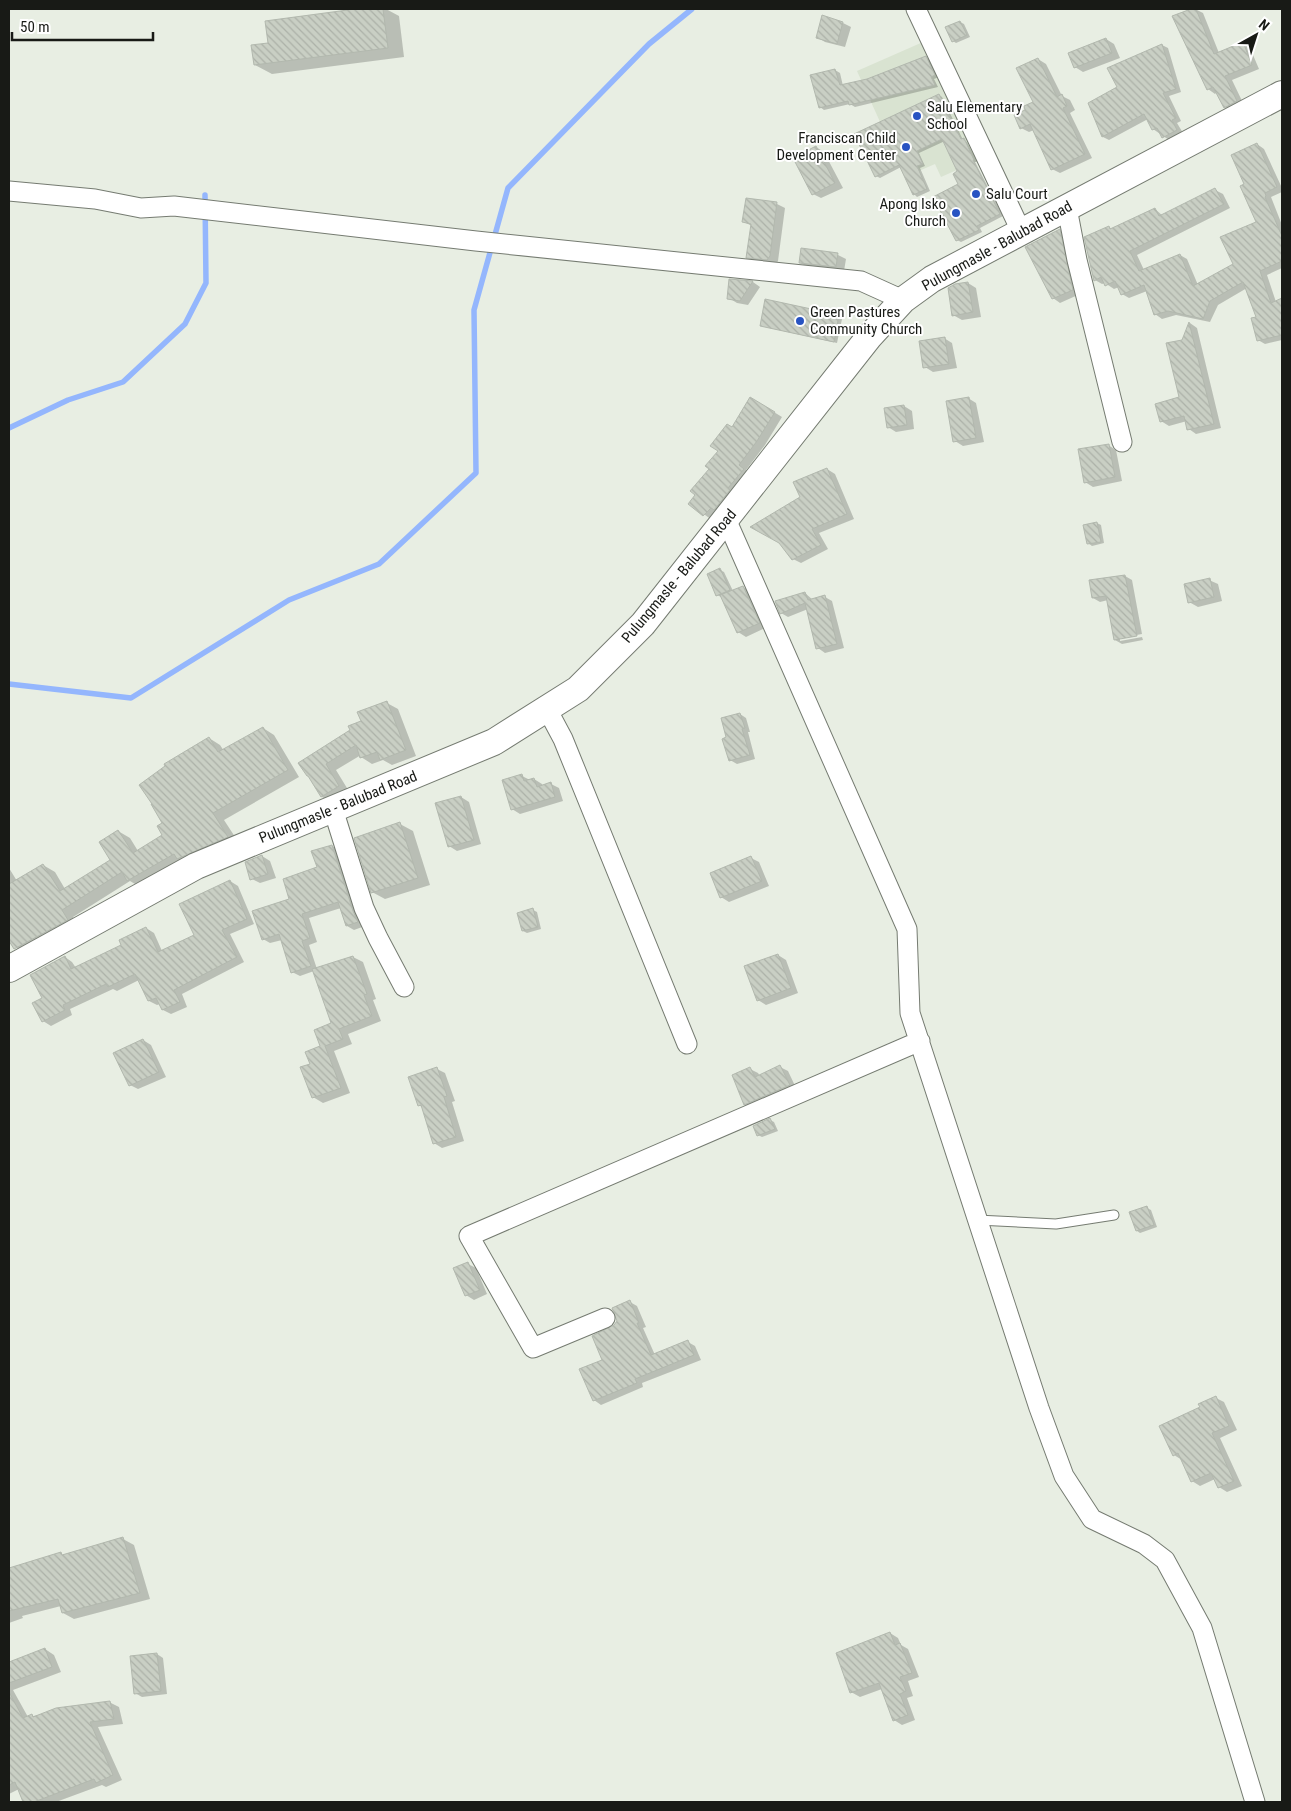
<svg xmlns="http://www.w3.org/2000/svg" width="1291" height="1811" font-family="'Roboto Condensed',sans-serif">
<defs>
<pattern id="building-back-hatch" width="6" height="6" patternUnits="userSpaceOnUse" patternTransform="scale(1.25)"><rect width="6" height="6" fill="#c9cfc4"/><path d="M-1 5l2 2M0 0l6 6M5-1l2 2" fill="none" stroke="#acb1a8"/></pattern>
</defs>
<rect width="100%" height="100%" fill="#e8eee3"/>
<path fill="#d9e3d1" d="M923,42l54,119 -36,16 -6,-13 -30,13 -48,-106z"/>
<path fill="#0003" d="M364,9h22l13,7 5,41 -132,17 -17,-9 14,-21 -3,-22z
M1195,9l8,4 16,40 24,-10 7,5 9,21 -27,11 12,25 -12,6 -7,-4 -8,-15 -2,2 -7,-5 -34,-72z
M960,22l4,2 6,13 -14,6 -3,-2z
M843,23l8,4 -6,20 -20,-5 -8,-5z
M1106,39l8,5 6,14 -37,14 -8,-5z
M1162,45l6,3 13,44 -12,4 12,25 -4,2 6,10 -14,7 -16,-11 -5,-10 -39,21 -6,-3 -13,-34 28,-15z
M925,57l5,3 9,17 -5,2 4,8 -83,20 -5,-3 -26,6 -4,-3 15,-37 5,3 3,13 24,-6z
M1038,59l8,5 16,32 8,4 5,10 -5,3 22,45 -32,15 -8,-4 -18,-39 -5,2 -8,-4 6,-17 7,-8z
M939,95l3,2 21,43 4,2 10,20h-2l28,54 -23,12 2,4 -21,10 -4,-2 2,-68 -14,-31 -26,12 6,13 -5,2 10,23 -13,6 -3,-3 -13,-27 -21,11 -4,-2z
M1257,144l7,5 18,39v4l-11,5 11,28v43l-15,7 9,27 6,-3v41l-17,4 -7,-4v-23l-11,-29 -29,17 -8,17 -34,-7 -14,4 -7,-5 -8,-23 -18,7 -7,-4 -3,-7 -5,2 -9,-6 -3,1 -7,-4 14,-53 3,2 43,-20 8,7 52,-26 8,4 7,14 -93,47 7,15 36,-15 7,4 11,26 36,-20 23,-43 -11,-38z
M816,147l8,5 19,36 -22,10 -8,-4z
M747,199l30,5 8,4 -7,53 -2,3 -20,-2 -8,-5 4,-31 -8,-4z
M1059,230l8,4 13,60 -20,9 -7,-5z
M838,255l8,4 -2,12 -36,-4 -8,-4z
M730,280l23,2 7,5 -12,18 -11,-2 -8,-5z
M968,283l8,5 5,29 -19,3 -9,-5z
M766,301l76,18 -5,24 -76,-17z
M1190,323l7,5 24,100 -25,6 -7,-5 -2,-8 -18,5 -8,-5 20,-23 2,-57z
M944,338l8,5 5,25 -24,4 -8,-5z
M751,398l31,19 -17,28 -19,25 5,4 -39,46 -22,-16 7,-9 23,-45z
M968,398l8,5 8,39 -21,4 -8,-5z
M904,406l8,5 2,18 -18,3 -8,-5z
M1108,445l8,5 6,31 -29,6 -8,-5z
M827,469l8,5 19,45 -35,14 9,16 -27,14 -8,-4 -13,-17 21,-44z
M1097,523l4,2 3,18 -12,3 -4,-3z
M720,570l4,2 9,19 10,-4 8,5 16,35 -21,10 -8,-5 -17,-35 -4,-2z
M1125,576l7,4 10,54 -22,4v3l22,-4 1,3 -21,4 -7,-4 -7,-40 -8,2 -7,-4z
M1209,580l9,4 4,17 -24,6 -9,-5z
M805,593l8,7 12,-3 7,4 12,47 -19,5 -7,-5 -10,-39 -20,8 -7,-4z
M387,703l11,6 18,47 -24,9 -9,-5 -11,4 -11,-7v-2l-25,15 14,23 -17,10 -11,-6 -11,-20 51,-55z
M740,714l6,4 4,14h-2l7,27 -18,5 -7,-4 -2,-22z
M263,728l11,7 25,42 -75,43 15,23 -99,44 -10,-6 -57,36 5,9 -51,29 -18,-12v-75l8,13 26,-16 12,7 10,17 47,-29 6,-29 12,7 8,13 26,-16v-12l45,-85 11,7 4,6z
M522,776l8,4 4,-1 8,5 1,2 8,-2 8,4 4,13 -43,13 -8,-5z
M461,797l8,5 12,42 -24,7 -8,-5z
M400,824l13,7 17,54 -45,14 -13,-7z
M332,846l8,4 25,76 -11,4 -7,-4 -6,-18 -32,10 8,24 -8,3 8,24 36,-12 10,5 13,37 -3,1 8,21 -33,13 4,10 -18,7 16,42 -27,10 -10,-6 -2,-33 11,-17 10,-23 -18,-53 -14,5 -8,-4 -10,-32 -12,3 -7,-4 28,-39 27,-32z
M262,856l8,5 6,17 -16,5 -8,-4z
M751,858l8,4 10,24 -40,16 -8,-5z
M230,881l8,5 16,38 -24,10 14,28 -62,32 5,13 -16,7 -8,-4 -3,-6 -3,1 -8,-4 -10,-21 -22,11 -4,-2 -43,20 2,6 -21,11 -8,-5 1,-22 21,-42 7,5 4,6 47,-22 23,-18 8,5 8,18 33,-16z
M533,910l4,2 4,17 -14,4 -4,-2z
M778,955l8,5 12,33 -32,12 -8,-5z
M143,1040l8,5 15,32 -28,12 -8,-4z
M780,1067l8,4 9,19 -44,19 -8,-5 5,-35 8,4 2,3z
M437,1069l8,4 10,28 -3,1 12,39 -22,7 -8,-5 -11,-35 -4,-3z
M770,1120l4,2 4,9 -16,6 -4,-2z
M1147,1208l4,2 6,17 -17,6 -3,-2z
M468,1264l8,4 11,26 -13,6 -8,-5z
M630,1302l7,4 9,21 -3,1 12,27 33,-13 7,4 6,14 -59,23 1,4 -42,18 -7,-5 10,-39 10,-35z
M1216,1398l8,4 13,28 -17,8 22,48 -15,6 -8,-5 -4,-8 -15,7 -8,-5 -10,-21 -8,-5 27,-48z
M123,1539l11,6 16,54 -76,20 -11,-6 -2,-7 -39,10 1,2 -14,5v-53l52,-16 3,2z
M890,1633l8,5 3,7 7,4 11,28 -11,4 5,15 -6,2 8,22 -13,5 -8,-5 -12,-31 -22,8 -9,-5z
M45,1649l9,6 7,17 -48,18 15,27 81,-15 10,5 4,17 -25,3 24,53 -16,7 -4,-2 -46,17h-32l-5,-13 -10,5v-131z
M157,1654l6,4 4,36 -25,3 -7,-4z"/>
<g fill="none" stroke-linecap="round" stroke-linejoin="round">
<path stroke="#94b6fd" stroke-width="5.5" d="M9,428l59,-28 55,-18 62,-58 21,-41 -1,-88
M9,684l122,14 158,-98 90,-36 97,-91 -2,-163 34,-122 141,-144 43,-35"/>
</g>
<path fill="url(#building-back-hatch)" stroke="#b2b8ae" d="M355,9h28l5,39 -134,17 -3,-20 17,-2 -3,-22z
M1191,9h5l18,45 29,-12 9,23 -27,11 12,25 -13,7 -11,-21 -6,3 -35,-74z
M822,15l21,7 -6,22 -21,-6z
M960,21l7,14 -15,7 -7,-15z
M1106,38l6,15 -38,15 -6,-15z
M1162,44l14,45 -13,4 13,25 -4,2 5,10 -15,8 -5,-10 -5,2 -8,-16 -42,23 -14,-34 29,-16 -10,-19z
M926,56l9,19 -4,2 4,8 -86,20 -1,-4 -29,7 -9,-33 25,-6 5,16 27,-6z
M1038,58l19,39 5,-3 5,12 -4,2 22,46 -34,16 -21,-46 -10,5 -6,-14 11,-5 -1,-4 9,-4 -17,-34z
M939,94l22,45 3,-1 10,22h-1l27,54 -23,12 2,4 -23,11 -23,-44 25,-13 -5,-10 4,-3 -15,-32 -25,12 6,13 -6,2 10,23 -14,6 -14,-30 -24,12 -21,-43z
M1257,143l20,44 -12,6 1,3 -1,1 17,39v25l-22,10 11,32 11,-5v37l-25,6 -6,-23 5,-1 -13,-35 -33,19 -7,18 -35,-8 -14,4 -10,-30 -23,10 -6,-14 -10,5 -4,-9 -7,4 -10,-44 25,-11 1,3 45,-21 4,8 56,-28 9,16 -94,47 9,20 41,-17 13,32 40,-22 -13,-27 36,-15 -16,-36 4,-2 -13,-29z
M816,146l19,37 -23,12 -19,-37z
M746,198l31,4 -7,54 -3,4 -21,-2 5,-34 -9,-2z
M1060,229l13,61 -21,9 -27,-52z
M801,248l37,5 -2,14 -37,-4z
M729,279l24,2 -13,20 -13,-2z
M968,282l5,30 -21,4 -4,-28 7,-4z
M765,299l74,16 -5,27 -74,-16z
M1189,322l25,102 -27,6 -3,-14 -24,6 -5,-18 24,-7 -13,-54 16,-3z
M945,337l4,27 -26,4 -4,-27z
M750,397l25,15 -18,29 -18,24 5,4 -16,19 2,2 -16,20 -3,-2 -8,8 -15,-12 7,-9 -5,-4 19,-22 -4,-3 13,-15 -8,-5 17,-22 5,3z
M969,397l7,41 -23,4 -7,-41z
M904,405l3,20 -20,3 -3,-20z
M1109,444l6,33 -31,6 -6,-34z
M827,468l20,46 -35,15 9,16 -29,15 -13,-17 -29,-16 50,-30 -7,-15z
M1097,522l4,20 -14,2 -4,-19z
M720,568l10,22 -14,6 -9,-22z
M1125,575l12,61 -23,4 -8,-44 -14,2 -3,-18z
M1210,578l4,19 -26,6 -4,-19z
M743,586l17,37 -23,10 -17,-38z
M805,592l3,8 17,-5 12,49 -21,5 -11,-46 -25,11 -5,-13z
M387,701l19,49 -26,10 -3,-8 -17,6 -4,-13 -30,19 13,22 -18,11 -13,-21h-1l-9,-13 52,-33 -2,-4 13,-5 -4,-9z
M740,713l5,15 -3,1 8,26 -21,6 -7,-22 4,-2 -5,-19z
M263,727l25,43 -75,43 15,24 -51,22 -3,-5 -47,27 -5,-9 -60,38 6,10 -54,29 -5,-8v-57l34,-20 17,27 50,-31 -11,-18 19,-12 15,23 29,-18 -5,-9 5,-3 -11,-19h1l-13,-19 26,-19 -1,-2 45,-27 9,15z
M522,774l2,7 10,-3 3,9 14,-5 4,15 -44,13 -9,-30z
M461,796l13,44 -26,7 -13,-44z
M400,822l18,56 -47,15 -17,-55z
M332,845l21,66 5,11 -12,4 -8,-24 -36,12 8,24 -8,3 9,25 -20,7 -12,-39 -17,6 -10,-29 37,-12 -6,-20 34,-12 -6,-16z
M262,855l6,19 -18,6 -5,-18z
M751,856l11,25 -42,17 -10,-25z
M230,880l17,39 -25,11 15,27 -63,33 6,12 -18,8 -6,-12 -8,3 -13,-27 -27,13 -2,-3 -43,21 2,5 -23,12 -10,-19 10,-5 -12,-23 35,-19 6,13 50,-24 -2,-5 27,-13 12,25 36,-17 -15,-31z
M533,908l5,19 -16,4 -5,-18z
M778,954l13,34 -34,13 -13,-35z
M353,956l14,38 -3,1 8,21 -33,13 4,10 -18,7 16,42 -29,10 -12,-31 10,-3 -5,-12 15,-6 -6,-16 17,-7 -19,-54z
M143,1039l16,33 -30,14 -16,-33z
M780,1065l10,20 -46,20 -12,-30 18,-8 5,10z
M437,1067l10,29 -3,1 12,40 -23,7 -12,-39 -3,1 -10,-29z
M770,1118l5,11 -18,7 -4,-10z
M1147,1206l7,19 -18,6 -7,-19z
M468,1262l12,28 -15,6 -12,-28z
M630,1300l9,23h-2l14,32 37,-15 6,15 -59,24 2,4 -44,18 -14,-32 23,-9 -10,-24 22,-11 3,-4 -5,-13z
M1216,1396l13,30 -17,7 22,48 -16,7 -7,-15 -20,9 -13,-29 -5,3 -14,-30 41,-19 -2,-3z
M123,1537l17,56 -78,20 -4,-14 -49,12v-43l52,-16 1,3z
M890,1632l5,13 5,-2 12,30 -12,4 6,14 -6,3 8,21 -15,6 -14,-38 -29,10 -14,-40z
M45,1648l7,19 -43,16v-21z
M157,1653l4,38 -27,3 -4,-38z
M9,1692l14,26 9,-4 1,3 23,-9 54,-7 4,18 -24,3 23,53 -17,8 -2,-4 -60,23h-11l-8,-20 -6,3z"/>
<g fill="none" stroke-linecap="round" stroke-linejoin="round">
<g stroke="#757b71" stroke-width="11">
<path id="lane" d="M977,1220l79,4 58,-9"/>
</g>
<g stroke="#757b71" stroke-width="21">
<path id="street" d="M916,9l105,222
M9,191l86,8 46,9 33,-2 302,35 385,40 42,19
M1067,208l10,52 45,182
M726,519l181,410 3,84 129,395 25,68 28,43 52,25 21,16 37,68 53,174
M547,709l16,30 124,305
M333,809l31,99 14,30 26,49
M605,1318l-72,30 -64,-112 451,-195"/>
</g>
<g stroke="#757b71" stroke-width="28">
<path id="secondary" d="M9,969l187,-103 298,-124 84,-53 65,-65 226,-287 34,-37 29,-21 350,-185"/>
</g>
<use href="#lane" stroke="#fff" stroke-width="9"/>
<use href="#street" stroke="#fff" stroke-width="19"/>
<use href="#secondary" stroke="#fff" stroke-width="26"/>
</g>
<g fill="#2853c2" stroke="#fff" stroke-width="2">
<circle cx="917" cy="116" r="5"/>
<circle cx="906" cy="147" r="5"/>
<circle cx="976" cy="194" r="5"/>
<circle cx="956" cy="213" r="5"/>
<circle cx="800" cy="321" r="5"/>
</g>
<g text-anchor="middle" stroke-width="4" stroke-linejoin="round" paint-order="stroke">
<g font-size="15" fill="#181a16" stroke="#fff" text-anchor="start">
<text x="927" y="112">Salu Elementary<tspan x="927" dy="17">School</tspan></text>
<text x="896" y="143" text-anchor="end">Franciscan Child<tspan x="896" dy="17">Development Center</tspan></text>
<text x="986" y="199">Salu Court</text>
<text x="946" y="209" text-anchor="end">Apong Isko<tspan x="946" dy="17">Church</tspan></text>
<text x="810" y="317">Green Pastures<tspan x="810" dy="17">Community Church</tspan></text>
</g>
<g font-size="15" fill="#181a16" stroke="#fff">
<text transform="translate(997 246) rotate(-29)" y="5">Pulungmasle - Balubad Road</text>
<text transform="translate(679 576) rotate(-50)" y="5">Pulungmasle - Balubad Road</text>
<text transform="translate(338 807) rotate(-22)" y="5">Pulungmasle - Balubad Road</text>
</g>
</g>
<rect width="1291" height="1811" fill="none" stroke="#181a16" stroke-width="20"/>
<g transform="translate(1256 35) rotate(39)" stroke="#ffffff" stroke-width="4" paint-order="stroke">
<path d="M0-4L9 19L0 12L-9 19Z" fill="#181a16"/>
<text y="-8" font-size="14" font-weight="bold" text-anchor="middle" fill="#181a16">N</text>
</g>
<path d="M12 32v8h141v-8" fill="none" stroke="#181a16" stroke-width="2.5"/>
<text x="20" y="32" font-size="15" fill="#181a16" stroke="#ffffff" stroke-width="4" paint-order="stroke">50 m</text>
</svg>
